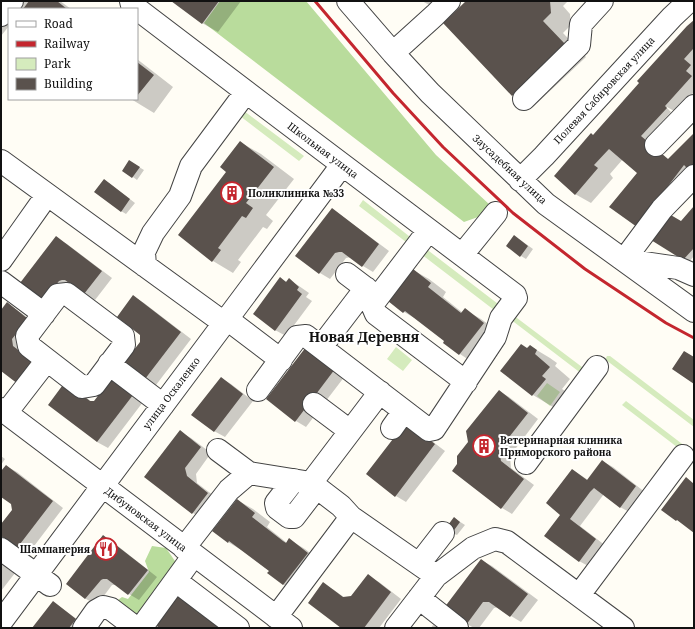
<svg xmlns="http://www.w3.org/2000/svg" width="695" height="629" font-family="'Noto Serif',serif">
<rect width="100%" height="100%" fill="#fffdf5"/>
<path fill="#d5ebbd" d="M244,111l60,45 -5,5 -59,-45z
M363,200l51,40 -4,5 -51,-39z
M425,248l77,59 -4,6 -77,-59z
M513,315l69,52v7l-72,-55z
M396,347l16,13 -9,11 -16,-12z
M607,356h3l84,64v7l-88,-67v-2z
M547,383l13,9 -10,14 -13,-10z
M626,401l68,52v7l-72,-55z"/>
<path fill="#b9dc9c" d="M220,1h86l130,154 54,50 -12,12 -14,5 -260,-199z
M152,546l14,2 11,16 -44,59 -19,-20 8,-6 6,2 21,-27 -4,-11z"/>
<path fill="#0003" d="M1,1h59l11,8h-62v17l-8,10z
M173,1h68l-23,31 -16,-9z
M422,1h17l-6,6z
M468,1h100l-5,5 7,8 1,11 -8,8 23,24 -53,50 -20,-12z
M694,21v71l-18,20 -9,-5h-1l5,5 -26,28 24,20 25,-25v37l-52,57 -4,-56 -15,-14 -13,15 3,4 -22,25 -16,-9 19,-58z
M137,59l36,28 -19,26 -23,-14h6z
M240,142l21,12 33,25 -28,36 7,6 -6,8 -4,-2 -25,33 3,2 -8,11 -20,-12 -34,-26 48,-63z
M134,164l10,6 -7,10 -4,-3z
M109,183l26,20 -9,11 -5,-3z
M694,208v48l-5,6 -37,-22 29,-18z
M332,210l10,6 47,35 -16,21 -10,-6 -11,-9 -6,1 -16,21 -10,-6 -23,-17z
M56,238l11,6 45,34 -17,22 -10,-6 -10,-8 -21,20z
M519,239l14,10 -7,10 -5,-3z
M413,270l16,9 17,13 -3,5 20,16 2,-3 16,9 18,13 -24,32 -15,-10 -16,-11 2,-2 -28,-21 -14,-8z
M281,279l6,3 2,-2 10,6 10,7 -3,4 6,4 -26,35 -11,-6z
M134,297l10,6 47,36 -35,46 -11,-6 -4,-37z
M7,304l10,6 21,15 -14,28 -23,17v-59z
M530,346l20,12 7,5 -2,3 15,13 -8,10 3,2 -12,16 -20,-12 -32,-24z
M306,348l39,28 -39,51 -10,-6z
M221,378l10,6 22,17 -28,36 -11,-6z
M111,380l32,22 -35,46 -11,-6 -22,-53 17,13h3z
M499,391l10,6 29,22 -28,37 1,12 23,17 -22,29 -10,-6 -44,-44 11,-22z
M416,429l29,22 -39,51 -10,-6z
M180,432l11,6 20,15 -15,21 1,9 21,16 -15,20 -10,-6 -47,-36z
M1,456l4,3 -4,6z
M602,461l11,6 33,26 -15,20 -11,-6 -16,-13 -24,32 26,20 -16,21 -11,-6 -17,-47 11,-44 15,10z
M6,466l11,6 46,36 -35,46 -10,-6 -17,-13v-9l12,-15 -1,-7 -11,-9v-22z
M237,500l16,9 17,13 -3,5 20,16 3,-3 15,9 18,14 -23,31 -16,-9 -15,-12 1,-2 -27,-20 -15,-9z
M454,518l11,7 -8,10 -5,-2z
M103,537l11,6 43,34 -18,23 -10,-6 -13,-9h-4l-15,20 -11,-6 -19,-15z
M481,560l11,6 46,34 -17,22 -10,-6 -12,-9 -5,1 -15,20h-5l-7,-4z
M1,562l14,11 -14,18z
M368,576l11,6 22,17 -22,29h-37l-19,-44 11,6 11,8 7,-1z
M53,602l10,7 23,17 -2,2h-51z
M433,625l6,3h-8z"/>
<path fill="#5a524d" d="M29,1h28l10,8h-44z
M171,1h48l-17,23z
M466,1h84l1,12 -8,8 23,24 -54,51 -69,-73z
M694,20v31l-1,-2 -9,10 7,6 -5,6 6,5 -27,30 2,2 -26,28 27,23 26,-26v36l-3,3 -7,-7 -47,62 -28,-20 28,-34 -28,-24 -15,16 4,3 -23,27 -21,-19 37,-43 2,2 46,-52 -2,-2 50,-55z
M137,62l17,13 -17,21z
M240,141l34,26 -28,36 7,5 -7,10 -4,-2 -24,32 3,2 -9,12 -34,-27 48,-63 -6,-5z
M129,160l11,7 -8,11 -10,-7z
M104,179l26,20 -9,13 -27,-20z
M694,206v42l-11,12 -32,-20 18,-26 12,7z
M332,208l47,36 -17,23 -20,-15h-3l-4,1 -16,21 -24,-18z
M514,235l14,11 -8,11 -14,-11z
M56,236l46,35 -18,23 -19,-14h-3l-3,1 -16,20 -23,-18z
M413,269l18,14 -3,4 33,26 4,-5 19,15 -25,32 -16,-12 1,-2 -39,-30 -2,2 -15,-12z
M280,277l6,5 3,-4 10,9 -2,3 5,4 -27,37 -22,-17z
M133,295l48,37 -36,47 -21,-16 16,-21v-7l-23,-18z
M7,302l21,17 -16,20 1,7 21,16 -16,22 -17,-13v-61z
M521,344l6,4 3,-3 7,5 -2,4 15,13 -8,9 4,3 -14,17 -32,-25z
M306,347l29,22 -40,53 -29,-23z
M684,351l10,6v27l-22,-15z
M221,377l22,17 -29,38 -23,-17z
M111,379l22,16 -36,47 -49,-37 17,-23 25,19h4z
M499,390l29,23 -29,37 2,11 23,18 -23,30 -49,-38 5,-7v-8l11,-14 -2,-11z
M406,422l29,22 -40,53 -29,-23z
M180,430l21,17 -16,21 2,8 21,17 -16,21 -48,-37z
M602,460l34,26 -16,22 -26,-20 -4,4 -20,27 26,20 -17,23 -35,-26 16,-21 -14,-12 26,-34 15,11z
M6,465l47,36 -36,47 -16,-12v-12l11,-14 -1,-6 -10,-7v-26z
M686,477l8,7v49l-17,-13 -1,1 -15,-11z
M237,499l18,14 -3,4 31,24 3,2 3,-5 19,15 -25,32 -16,-12 2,-2 -40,-30 -1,2 -16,-12z
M454,517l6,5 -8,11 -7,-4z
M103,535l45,35 -20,25 -21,-16h-4l-2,1 -16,19 -19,-15z
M481,559l47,35 -18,23 -21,-15h-6l-17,23 -22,-17z
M368,574l23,18 -27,36h-23l-33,-25 15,-21 20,15 8,-1z
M179,595l44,33h-64l-3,-3z
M53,601l23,18 -7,9h-37z"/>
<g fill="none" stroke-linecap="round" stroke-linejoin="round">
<g stroke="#444" stroke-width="24">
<path id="minor" d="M131,1l1,4 138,105 245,185
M348,1l45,52 37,40 116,111 148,107
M1,15l11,-14
M393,53l42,-38 14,-14
M524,99l55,-54 2,-21 21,-23
M656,145l38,-39
M1,161l223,162
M694,176l-32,33 -38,51 54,8 16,7
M520,180l24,-24 128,-139 17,-16
M429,230l-54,71 -2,6 3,7 90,68
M462,255l34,-42
M1,260l46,-65
M145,266l-1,-14 9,-19 27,-37 11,-30 55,-74
M347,274l29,22
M1,282l43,32
M67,294l56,42 1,9 -30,40 -12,2 -53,-41 -2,-10 31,-41z
M227,319l54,41
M321,347l45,-59
M109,364l54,41
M258,390l39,-53 9,-1 123,94 5,-1 61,-92 6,-19 15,-20
M314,404l36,27
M1,409l290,219
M6,413l41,-53
M392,428l12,-17
M218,450l31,23
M526,463l71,-96
M294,480l-18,23 1,5 12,9h5l23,-30
M311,483l69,-91
M184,548l45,-58 20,-17 62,10 30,23 10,11 85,59
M1,549l49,36
M419,564l24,-31
M176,581l62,47
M579,595l104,-139
M419,598l38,30
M276,617l75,-100
M1,622l341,-457
M84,628l12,-17 7,-4 8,2 25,19
M141,628l53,-73
M396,628l40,-52 37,-28 22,-9 12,3 116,86"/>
</g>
<use href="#minor" stroke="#fff" stroke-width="22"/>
<path stroke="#c4262e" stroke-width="3" d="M315,1l78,92 50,54 70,66 72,56 81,54 28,15"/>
</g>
<defs>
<g id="building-ring" transform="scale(1.15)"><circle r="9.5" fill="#fff" stroke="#c4262e" stroke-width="1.5"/><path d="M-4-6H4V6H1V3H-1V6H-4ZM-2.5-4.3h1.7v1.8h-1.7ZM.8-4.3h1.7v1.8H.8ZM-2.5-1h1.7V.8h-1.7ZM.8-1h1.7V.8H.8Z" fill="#c4262e"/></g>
<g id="restaurant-ring" transform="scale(1.15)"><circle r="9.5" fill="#fff" stroke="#c4262e" stroke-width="1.5"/><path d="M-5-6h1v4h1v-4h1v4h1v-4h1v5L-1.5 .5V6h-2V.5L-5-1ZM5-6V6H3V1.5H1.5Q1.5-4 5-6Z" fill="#c4262e"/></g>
</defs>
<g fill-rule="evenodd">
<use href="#building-ring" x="232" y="193"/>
<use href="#building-ring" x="484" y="446"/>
<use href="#restaurant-ring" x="106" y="549"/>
</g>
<g text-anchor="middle" stroke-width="4" stroke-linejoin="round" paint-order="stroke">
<g font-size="10" fill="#111" stroke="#fff">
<text transform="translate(604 90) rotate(-47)" y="4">Полевая Сабировская улица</text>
<text transform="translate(323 150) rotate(37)" y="4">Школьная улица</text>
<text transform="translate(510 169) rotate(43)" y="4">Заусадебная улица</text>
<text transform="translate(171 393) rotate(-53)" y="4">улица Оскаленко</text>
<text transform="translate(146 519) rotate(37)" y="4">Дибуновская улица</text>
</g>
<g font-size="10" font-weight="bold" fill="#111" stroke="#fff" text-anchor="start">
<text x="248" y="197">Поликлиника №33</text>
<text x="500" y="444">Ветеринарная клиника<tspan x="500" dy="12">Приморского района</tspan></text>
<text x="90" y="553" text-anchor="end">Шампанерия</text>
</g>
<g font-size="14" font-weight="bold" fill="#111" stroke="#fff">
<text x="364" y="342">Новая Деревня</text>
</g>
</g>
<rect width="695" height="629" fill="none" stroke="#111111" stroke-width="4"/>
<rect x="8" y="8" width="130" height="92" fill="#ffffff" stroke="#a0a0a0"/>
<rect x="16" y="21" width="20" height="6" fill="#ffffff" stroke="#a0a0a0"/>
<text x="44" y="28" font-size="12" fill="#111111">Road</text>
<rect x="16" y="41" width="20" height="6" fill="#c4262e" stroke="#a0a0a0"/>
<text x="44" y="48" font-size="12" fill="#111111">Railway</text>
<rect x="16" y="58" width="20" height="12" fill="#d5ebbd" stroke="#a0a0a0"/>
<text x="44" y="68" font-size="12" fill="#111111">Park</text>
<rect x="16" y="78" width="20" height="12" fill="#5a524d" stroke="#a0a0a0"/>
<text x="44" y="88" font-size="12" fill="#111111">Building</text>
</svg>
